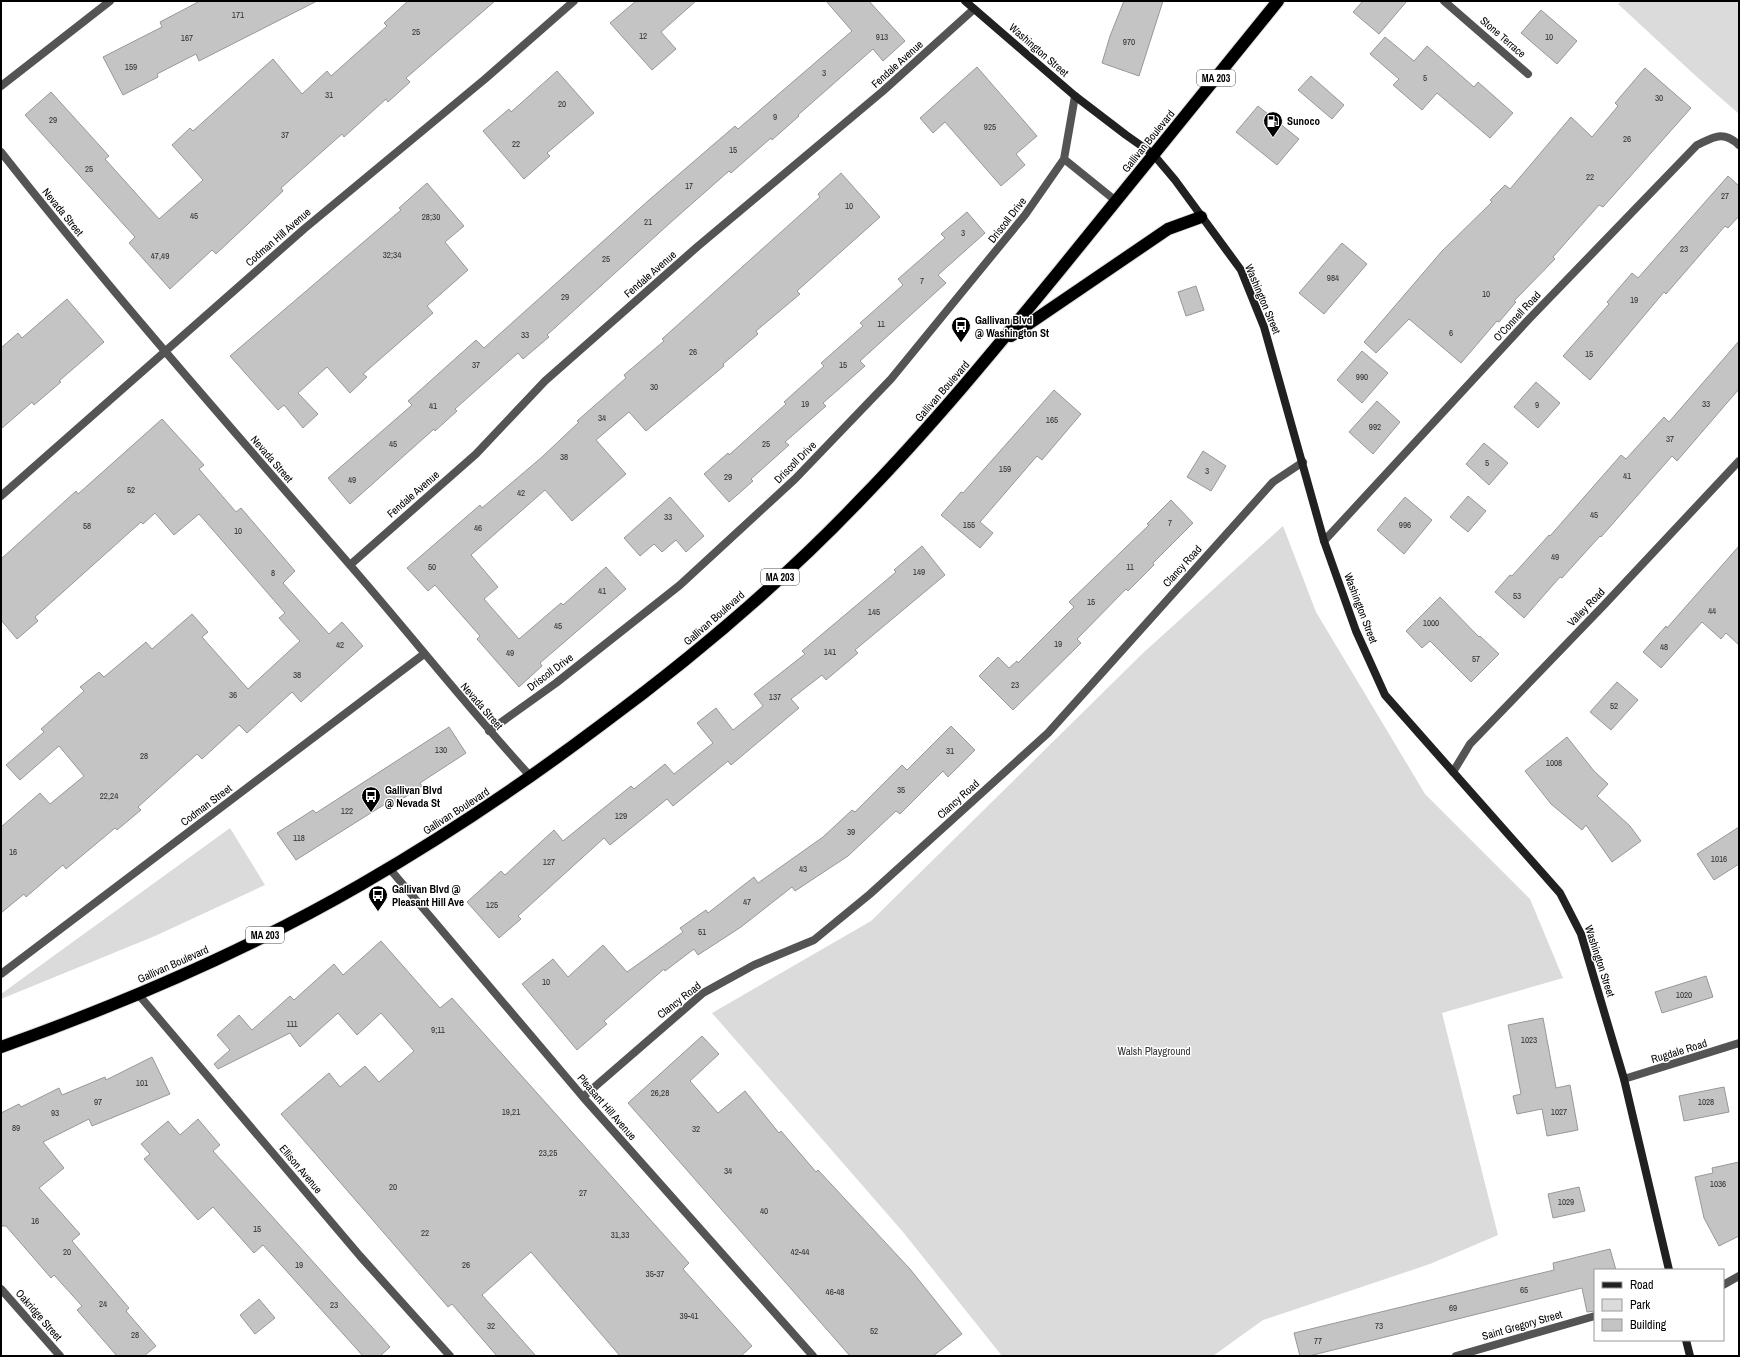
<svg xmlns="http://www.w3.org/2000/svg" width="1740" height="1357" font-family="'Archivo Narrow',sans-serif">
<rect width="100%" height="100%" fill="#fff"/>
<path fill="#dbdbdb" d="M1622,1h117v113l-41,-36 -80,-74z
M1283,526l33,86 109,182 105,105 33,79 -121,35 56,222 -68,29 -167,56 -50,36h-211l-99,-124 -191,-219 159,-92 271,-267z
M230,828l35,57 -110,51 -154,63v-5z"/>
<path fill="#c4c4c4" stroke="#989898" d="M200,1h117l-118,60 -3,-7 -39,20 1,3 -35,18 -20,-38 59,-30 -2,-5z
M408,1h87l-89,77 4,4 -22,20 -2,-3 -42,38 -2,-3 -61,54 2,3 -67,63 -4,-4 -42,39 -41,-46 6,-6 -110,-122 26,-23 58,64 -4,3 54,60 44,-39 -31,-35 18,-17 3,3 80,-72 29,35 25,-23 4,5 56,-50 -3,-3z
M636,1h60l-35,31 15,17 -24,21 -42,-47z
M826,1h43l36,40 -22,20 -10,-12 -75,66 1,1 -27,24 -1,-2 -40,35 -2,-2 -59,52 -123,112 2,2 -26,22 -5,-6 -63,56 2,2 -22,20 -1,-2 -84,75 -22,-26 84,-73 -4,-4 68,-61 8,8 165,-148 86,-74 3,3 114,-98z
M1124,1h39l-24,75 -37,-13 8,-27z
M1363,1h44l-28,33 -26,-22z
M1541,10l36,31 -20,23 -36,-31z
M1385,37l29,24 13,-15 47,41 4,-5 35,31 -23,25 -53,-45 -15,17 -29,-25 6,-6 -29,-25z
M977,67l60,69 -21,18 9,11 -24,21 -56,-64 -12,11 -13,-15z
M1645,68l46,40 -88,99 -4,-2 -46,52 2,2 -41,42 2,1 -17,20 -2,-1 -36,42 -52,-44 -33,34 -12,-11 78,-91 50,-49 -2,-2 15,-15 5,4 61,-72 21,20 26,-31 -3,-3z
M557,71l37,42 -47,40 3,3 -26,23 -41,-48 26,-22 2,3z
M1311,76l33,29 -12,14 -34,-29z
M1258,106l41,33 -22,26 -41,-33z
M841,173l39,44 -83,74 3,3 -44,37 2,3 -35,30 1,2 -78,65 -17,-19 -33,28 30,34 -54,47 -27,-31 -74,65 27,32 -14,12 35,40 42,-36 2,2 43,-38 20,22 -86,74 2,3 -23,21 -42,-48 3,-3 -45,-51 -7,6 -21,-23 73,-63 2,3 60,-51 37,-35 -2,-1 49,-43 -2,-3 40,-34 -2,-2 158,-142 -2,-3z
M1728,176l11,10v30l-11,12 -3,-2 -59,68 -2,-2 -74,88 -27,-24 46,-52 -2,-2 25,-29 6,5z
M427,183l37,43 -19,16 23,28 -41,36 6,7 -70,61 4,3 -17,16 -23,-26 -29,26 20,21 -15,14 -19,-23 -6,5 -48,-54 171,-146 -2,-2z
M967,212l18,21 -47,42 8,8 -86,78 5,5 -42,37 3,3 -41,36 4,3 -38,34 2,2 -24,21 -25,-28 24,-21 1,2 57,-51 -2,-2 40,-36 -3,-3 42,-37 -3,-3 43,-38 -5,-6 47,-41 -4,-4z
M1342,243l25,21 -43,50 -25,-21z
M1196,286l8,24 -18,6 -8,-24z
M67,299l37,43 -45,39 2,1 -27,23 -2,-3 -31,27v-81l17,-15 4,5z
M1739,341v48l-62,72 -5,-5 -71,81 -1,-1 -38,42 -2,-1 -36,41 -29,-26 15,-17 2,1 37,-41 1,1 71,-81 5,4 38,-42 5,5z
M1362,351l26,22 -26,30 -25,-23z
M1536,382l24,21 -22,25 -24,-21z
M1054,390l27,24 -39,46 -5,-4 -57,66 13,11 -13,15 -39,-33 20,-23 2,1z
M1377,401l23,21 -27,32 -24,-22z
M162,419l42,46 -5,4 37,43 5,-4 54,63 -12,12 46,51 13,-12 21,24 -62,56 -9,-10 -45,41 -8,-8 -37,34 -5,-5 -59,53 3,3 -24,20 -2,-2 -49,41 -3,-4 -37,32 -2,-3 -23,19v-86l39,-34 10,11 34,-28 -25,-30 -39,34 -14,-15 38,-33 -3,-3 43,-38 -4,-4 19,-15 5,5 42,-35 6,7 40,-35 16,18 -6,5 46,52 52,-48 -21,-23 6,-5 -86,-99 -25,21 -19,-22 -12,11 -2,-2 -106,95 3,4 -21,18 -16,-19v-61l75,-68 2,3z
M1484,443l24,20 -19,22 -23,-21z
M1203,451l23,15 -15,25 -24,-14z
M1468,496l18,15 -18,21 -18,-15z
M670,497l34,39 -18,16 -10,-12 -14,12 -8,-8 -14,12 -16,-18z
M1405,497l27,23 -28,34 -27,-24z
M1171,500l22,23 -40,40 1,2 -26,26 -2,-2 -49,50 4,4 -68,67 -34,-34 19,-19 11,11 8,-7 1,2 56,-56 -5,-5 80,-77 -2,-1z
M922,546l23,29 -90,75 3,3 -32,27 -4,-5 -31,24 8,9 -68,57 -3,-4 -55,45 -6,-7 -57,46 -6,-7 -86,78 3,3 -22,19 -32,-36 34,-31 4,4 49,-45 9,11 68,-55 3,3 31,-25 9,10 39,-31 -16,-20 19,-15 17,22 30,-24 -9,-12 51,-40 -3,-3 94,-79 -2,-2z
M1739,546v99l-13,-12 -5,6 -19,-17 -41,46 -18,-16 23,-26 1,2z
M1440,597l39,40 1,-1 19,18 -28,28 -41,-41 -8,7 -16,-17z
M1617,682l21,18 -27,30 -21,-18z
M951,726l24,24 -27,27 -5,-6 -43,43 -4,-3 -48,45 -53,35 -3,-4 -51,40 -43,28 -4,-6 -29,22 -1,-2 -60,52 3,3 -30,26 -55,-66 31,-25 15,18 35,-32 24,27 56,-40 -3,-4 26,-18 2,3 46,-36 4,6 65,-46 29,-27 3,2 47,-47 5,5z
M449,727l17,26 -46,30 2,3 -26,17 -3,-4 -97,61 -19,-27 36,-23 3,3z
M1567,737l27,34 14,13 -11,12 33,30 11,15 -29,21 -26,-37 -4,5 -31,-26 -26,-33z
M1739,827v37l-25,16 -17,-26z
M381,941l59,67 12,-10 237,265 -6,6 69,77 -11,10h-121l-89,-104 -49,43 54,61h-39l-45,-52 -4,3 -167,-193 48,-41 11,14 25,-21 14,16 35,-31 -33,-38 -24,22 -19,-22 -38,34 -10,-14 -72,36 -4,-5 16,-14 -13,-15 22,-20 13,15 38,-34 4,4 40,-36 9,11z
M1706,976l7,21 -51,16 -7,-21z
M1543,1018l13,70 14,-3 8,45 -31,6 -5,-27 -25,5 -4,-18 8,-2 -13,-69z
M702,1036l17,18 -29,27 28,32 27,-22 34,42 2,-2 35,41 2,-2 92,99 52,65 -29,22h-83l-222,-253z
M152,1057l18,37 -78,32 -3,-7 -46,23 21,26 -25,20 41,46 -8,7 57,67 -3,3 30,35 -12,10h-27l-40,-46 5,-4 -28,-31 -3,3 -45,-52h-5v-113l18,-9 2,3 38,-19 3,7 43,-18 1,3z
M1724,1087l5,25 -45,9 -5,-25z
M198,1119l22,26 -7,6 177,196 -10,9h-17l-100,-111 -9,8 -41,-46 -15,13 -54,-61 6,-5 -9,-10 27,-23 12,14z
M1739,1162v74l-20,10 -15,-28 -9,-41 18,-4 -1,-5z
M1579,1187l6,24 -32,7 -5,-24z
M1610,1249l6,21h-21v41l-8,1 -5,-24 -273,68h-9l-6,-23 260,-63 -1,-7z
M259,1299l16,19 -20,16 -15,-19z"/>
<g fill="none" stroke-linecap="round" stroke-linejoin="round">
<g stroke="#dbdbdb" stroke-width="14">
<path id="highway" d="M1011,336l157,-107 33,-12
M1,1047c124,-44 247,-97 361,-163 83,-48 162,-101 239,-159 92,-68 181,-143 260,-226 71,-73 135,-151 199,-229 73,-90 145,-180 218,-269"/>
</g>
<path stroke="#545454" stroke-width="8" d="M1444,1l84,73
M1,86l109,-85
M1,152c111,141 230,276 348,412 61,70 119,144 182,213
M1064,159l52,42
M1,496l303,-267 181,-150 89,-78
M1324,541l205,-222 168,-174c17,-8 26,-15 42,0
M350,565l126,-111 69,-73 152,-134 186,-156 91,-82
M489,731l67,-48 124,-98 115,-106 96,-100 134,-164 39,-56 11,-63
M1453,772l17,-28 134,-139 135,-144
M389,868l194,229 230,259
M1,974l423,-320
M138,994l222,262 90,100
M1624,1079l115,-36
M583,1097l120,-104 51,-28 60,-25 56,-46 178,-161 225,-251 30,-20
M1723,1285l16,-9
M1,1289l59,67
M1456,1356l139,-40"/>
<path stroke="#212121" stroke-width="8" d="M965,1l110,95 51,39 27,19 22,26 66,90 23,57 60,214 32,90 29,64 175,198 21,41 43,145 45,191
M1686,1340l4,16"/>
<use href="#highway" stroke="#000" stroke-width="12"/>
</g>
<defs>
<g id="fuel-pin" transform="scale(1)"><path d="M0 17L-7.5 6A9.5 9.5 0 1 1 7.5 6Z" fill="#000" stroke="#fff"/><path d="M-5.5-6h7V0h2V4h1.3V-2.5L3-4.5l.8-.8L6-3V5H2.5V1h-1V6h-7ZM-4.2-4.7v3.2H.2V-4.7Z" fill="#fff"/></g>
<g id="bus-pin" transform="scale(1)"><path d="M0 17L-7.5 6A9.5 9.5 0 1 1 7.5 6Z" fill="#000" stroke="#fff"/><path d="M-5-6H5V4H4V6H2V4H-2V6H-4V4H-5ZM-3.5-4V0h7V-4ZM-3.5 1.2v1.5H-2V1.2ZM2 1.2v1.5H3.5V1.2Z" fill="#fff"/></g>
</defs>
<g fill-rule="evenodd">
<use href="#fuel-pin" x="1273" y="121"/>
<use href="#bus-pin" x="961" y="326"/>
<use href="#bus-pin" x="371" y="796"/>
<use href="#bus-pin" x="378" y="895"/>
</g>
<g text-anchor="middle" stroke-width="3" stroke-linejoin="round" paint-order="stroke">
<g font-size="9" fill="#313131">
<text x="238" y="18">171</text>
<text x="416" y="35">25</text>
<text x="643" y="39">12</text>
<text x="882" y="40">913</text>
<text x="1549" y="40">10</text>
<text x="187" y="41">167</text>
<text x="1129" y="45">970</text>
<text x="131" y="70">159</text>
<text x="824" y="76">3</text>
<text x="1425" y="81">5</text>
<text x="329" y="98">31</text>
<text x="1659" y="101">30</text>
<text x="562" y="107">20</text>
<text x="775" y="120">9</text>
<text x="53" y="123">29</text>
<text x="990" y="130">925</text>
<text x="285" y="138">37</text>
<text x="1627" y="142">26</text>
<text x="516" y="147">22</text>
<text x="733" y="153">15</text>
<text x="89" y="172">25</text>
<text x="1590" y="180">22</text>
<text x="689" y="189">17</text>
<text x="1725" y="199">27</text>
<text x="849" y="209">10</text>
<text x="194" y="219">45</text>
<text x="431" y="220">28;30</text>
<text x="648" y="225">21</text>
<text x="963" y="236">3</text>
<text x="1684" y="252">23</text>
<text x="392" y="258">32;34</text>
<text x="160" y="259">47,49</text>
<text x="606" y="262">25</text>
<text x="1333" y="281">984</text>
<text x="922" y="284">7</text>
<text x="1486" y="297">10</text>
<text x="565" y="300">29</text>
<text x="1634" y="303">19</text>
<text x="881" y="327">11</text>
<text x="1451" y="336">6</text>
<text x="525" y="338">33</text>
<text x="693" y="355">26</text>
<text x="1589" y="357">15</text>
<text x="476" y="368">37</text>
<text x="843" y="368">15</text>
<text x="1362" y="380">990</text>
<text x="654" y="390">30</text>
<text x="805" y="407">19</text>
<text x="1706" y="407">33</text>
<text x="1537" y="408">9</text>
<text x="433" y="409">41</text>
<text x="602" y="421">34</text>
<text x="1052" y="423">165</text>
<text x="1375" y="430">992</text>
<text x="1670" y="442">37</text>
<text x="393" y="447">45</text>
<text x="766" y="447">25</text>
<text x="564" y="460">38</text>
<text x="1487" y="466">5</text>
<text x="1005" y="472">159</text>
<text x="1207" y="474">3</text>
<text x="1627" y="479">41</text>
<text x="728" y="480">29</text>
<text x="352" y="483">49</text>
<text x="131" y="493">52</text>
<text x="521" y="496">42</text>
<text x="1594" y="518">45</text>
<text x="668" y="520">33</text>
<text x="1170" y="526">7</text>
<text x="969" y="528">155</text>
<text x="1405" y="528">996</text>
<text x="87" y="529">58</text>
<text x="478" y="531">46</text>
<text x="238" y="534">10</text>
<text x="1555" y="560">49</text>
<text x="432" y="570">50</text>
<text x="1130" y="570">11</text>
<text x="919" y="575">149</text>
<text x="273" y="576">8</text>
<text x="602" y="594">41</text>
<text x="1517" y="599">53</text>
<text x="1091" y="605">15</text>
<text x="1712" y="614">44</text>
<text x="874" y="615">145</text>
<text x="1431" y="626">1000</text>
<text x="558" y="629">45</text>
<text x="1058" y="647">19</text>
<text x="340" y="648">42</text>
<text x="1664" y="650">48</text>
<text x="830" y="655">141</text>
<text x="510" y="656">49</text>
<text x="1476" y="662">57</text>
<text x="297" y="678">38</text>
<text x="1015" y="688">23</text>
<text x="233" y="698">36</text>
<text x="775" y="700">137</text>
<text x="1614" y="709">52</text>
<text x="441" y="753">130</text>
<text x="950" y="754">31</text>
<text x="144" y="759">28</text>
<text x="1554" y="766">1008</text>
<text x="901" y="793">35</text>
<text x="109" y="799">22,24</text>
<text x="347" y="814">122</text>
<text x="621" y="819">129</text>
<text x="851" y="835">39</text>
<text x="299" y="841">118</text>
<text x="13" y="855">16</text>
<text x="1719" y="862">1016</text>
<text x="549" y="865">127</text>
<text x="803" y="872">43</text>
<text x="747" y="905">47</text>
<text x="492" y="908">125</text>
<text x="702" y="935">51</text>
<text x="546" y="985">10</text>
<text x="1684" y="998">1020</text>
<text x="292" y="1027">111</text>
<text x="438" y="1033">9;11</text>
<text x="1529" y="1043">1023</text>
<text x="142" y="1086">101</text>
<text x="660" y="1096">26,28</text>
<text x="98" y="1105">97</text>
<text x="1706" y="1105">1028</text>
<text x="511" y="1115">19,21</text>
<text x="1559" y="1115">1027</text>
<text x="55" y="1116">93</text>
<text x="16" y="1131">89</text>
<text x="696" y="1132">32</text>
<text x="548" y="1156">23,25</text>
<text x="728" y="1174">34</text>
<text x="1718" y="1187">1036</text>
<text x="393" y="1190">20</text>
<text x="583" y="1196">27</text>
<text x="1566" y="1205">1029</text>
<text x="764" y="1214">40</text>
<text x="35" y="1224">16</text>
<text x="257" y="1232">15</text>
<text x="425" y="1236">22</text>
<text x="620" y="1238">31,33</text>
<text x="67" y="1255">20</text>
<text x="800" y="1255">42-44</text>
<text x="299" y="1268">19</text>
<text x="466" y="1268">26</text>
<text x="655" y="1277">35-37</text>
<text x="1524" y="1293">65</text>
<text x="835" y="1295">46-48</text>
<text x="103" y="1307">24</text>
<text x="334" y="1308">23</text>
<text x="1453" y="1311">69</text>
<text x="689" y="1319">39-41</text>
<text x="491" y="1329">32</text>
<text x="1379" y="1329">73</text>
<text x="874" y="1334">52</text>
<text x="135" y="1338">28</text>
<text x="1318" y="1344">77</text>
</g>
<g fill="#fff" stroke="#4c4c4c" stroke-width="1">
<rect x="1197" y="70" width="38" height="16" rx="3"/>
<rect x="761" y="569" width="38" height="16" rx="3"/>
<rect x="246" y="927" width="38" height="16" rx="3"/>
</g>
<g font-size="10" font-weight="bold" fill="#000">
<text x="1216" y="82">MA 203</text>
<text x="780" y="581">MA 203</text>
<text x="265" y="939">MA 203</text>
</g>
<g font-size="11" fill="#000" stroke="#fff">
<text transform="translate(1503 37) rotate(41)" y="4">Stone Terrace</text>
<text transform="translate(1039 50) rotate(41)" y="4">Washington Street</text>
<text transform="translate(897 64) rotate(-42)" y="4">Fendale Avenue</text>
<text transform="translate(1148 141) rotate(-51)" y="4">Gallivan Boulevard</text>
<text transform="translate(63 212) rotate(51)" y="4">Nevada Street</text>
<text transform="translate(1007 220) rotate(-52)" y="4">Driscoll Drive</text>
<text transform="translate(278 237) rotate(-41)" y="4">Codman Hill Avenue</text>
<text transform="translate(650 274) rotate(-41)" y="4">Fendale Avenue</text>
<text transform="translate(1263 299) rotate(67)" y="4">Washington Street</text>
<text transform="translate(1517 316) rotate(-47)" y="4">O'Connell Road</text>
<text transform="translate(942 391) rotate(-49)" y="4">Gallivan Boulevard</text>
<text transform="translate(272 459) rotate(49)" y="4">Nevada Street</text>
<text transform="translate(795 462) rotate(-45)" y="4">Driscoll Drive</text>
<text transform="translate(413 494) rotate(-41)" y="4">Fendale Avenue</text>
<text transform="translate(1182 566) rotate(-48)" y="4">Clancy Road</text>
<text transform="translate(1586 607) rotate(-46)" y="4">Valley Road</text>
<text transform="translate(1361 608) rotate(69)" y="4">Washington Street</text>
<text transform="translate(714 618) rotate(-41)" y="4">Gallivan Boulevard</text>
<text transform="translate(550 672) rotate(-37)" y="4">Driscoll Drive</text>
<text transform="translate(482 706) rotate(49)" y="4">Nevada Street</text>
<text transform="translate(958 799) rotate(-42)" y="4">Clancy Road</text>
<text transform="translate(206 805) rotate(-37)" y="4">Codman Street</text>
<text transform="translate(456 811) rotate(-33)" y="4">Gallivan Boulevard</text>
<text transform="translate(1600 961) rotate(72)" y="4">Washington Street</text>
<text transform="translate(173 964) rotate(-24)" y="4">Gallivan Boulevard</text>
<text transform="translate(679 1000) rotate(-38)" y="4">Clancy Road</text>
<text transform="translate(1679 1051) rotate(-17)" y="4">Rugdale Road</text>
<text transform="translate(607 1107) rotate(49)" y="4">Pleasant Hill Avenue</text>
<text transform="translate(301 1169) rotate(50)" y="4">Ellison Avenue</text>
<text transform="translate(39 1315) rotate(49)" y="4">Oakridge Street</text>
<text transform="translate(1522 1325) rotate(-16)" y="4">Saint Gregory Street</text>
</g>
<g font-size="11" font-weight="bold" fill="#000" stroke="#fff" text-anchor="start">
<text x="1287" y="125">Sunoco</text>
<text x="975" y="324">Gallivan Blvd<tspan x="975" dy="13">@ Washington St</tspan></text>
<text x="385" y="794">Gallivan Blvd<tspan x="385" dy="13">@ Nevada St</tspan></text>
<text x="392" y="893">Gallivan Blvd @<tspan x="392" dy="13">Pleasant Hill Ave</tspan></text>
</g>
<g font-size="11" fill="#323232" stroke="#fff">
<text x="1154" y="1055">Walsh Playground</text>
</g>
</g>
<rect width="1740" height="1357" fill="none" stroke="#000000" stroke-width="4"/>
<rect x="1594" y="1269" width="130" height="72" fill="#ffffff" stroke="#999999"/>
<rect x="1602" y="1282" width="20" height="6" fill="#212121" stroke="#999999"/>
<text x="1630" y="1289" font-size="12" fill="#000000">Road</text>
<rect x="1602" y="1299" width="20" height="12" fill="#dbdbdb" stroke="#999999"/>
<text x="1630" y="1309" font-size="12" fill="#000000">Park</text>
<rect x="1602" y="1319" width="20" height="12" fill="#c4c4c4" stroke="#999999"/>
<text x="1630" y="1329" font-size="12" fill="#000000">Building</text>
</svg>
